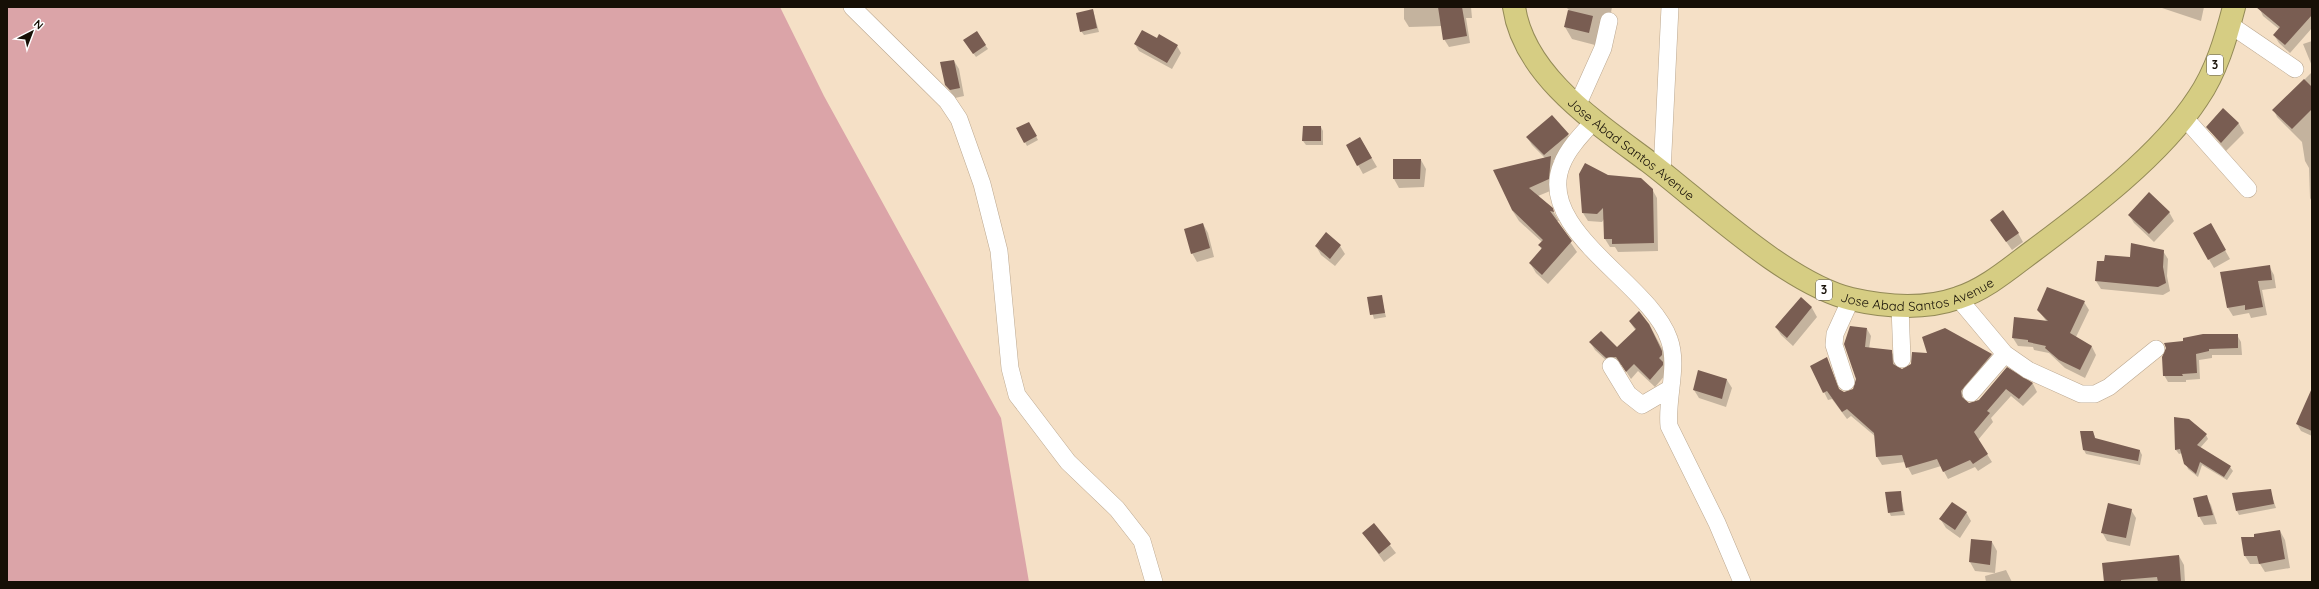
<svg xmlns="http://www.w3.org/2000/svg" width="2319" height="589" font-family="Quicksand,sans-serif">
<rect width="100%" height="100%" fill="#f5e0c6"/>
<path fill="#dba4a8" d="M7,7h773l44,89 177,322 28,164h-1022z"/>
<path fill="#0003" d="M1404,7h67l1,11h-6l4,25 -21,4 -5,-8 -2,-13 -33,1 -5,-8z
M1566,7h46l-2,11 -8,-2 -7,29 -23,-6 -7,-12 4,-17z
M2159,7h45l-3,14z
M2259,7h53v21l-22,25 -11,-10 -5,-8 5,-6 -16,-13z
M1093,10l6,22 -15,3 -3,-4z
M976,32l12,17 -12,8 -9,-13z
M1157,39l20,7 4,7 -9,16 -33,-18 -4,-7z
M2312,41v25l-9,-22z
M954,61l5,8 5,27 -9,2 -9,-13z
M2312,72v130l-2,-4 -1,-30 -4,-7 -3,-19 -25,-25 -3,-7z
M2223,110l16,14 5,9 -18,18 -19,-24z
M1029,123l9,17 -11,6 -9,-17z
M1321,127l2,4v14h-17l-3,-4z
M1568,135l5,8 -20,18 4,6 -2,22 -17,7 14,13 7,12h-3l21,31 -29,32 -12,-11 -6,-10 12,-13 -3,-5 3,-3 -23,-21 -7,-11 33,-52 -13,-13 -5,-8z
M1360,138l17,29 -14,7 -16,-29z
M1421,160l5,9 -2,18 -25,1 -5,-9z
M1608,176l44,13 5,9 1,53 -40,1 -3,-5h-5l-5,-8 -1,-20 -2,3 -14,-1 -5,-8z
M2169,212l5,9 -20,21 -20,-19 -5,-8z
M1991,220l27,13 5,9 -11,8z
M1203,224l5,9 6,24 -17,5 -5,-9z
M2210,224l20,35 -16,9 -20,-34z
M1316,246h24l5,8 -10,12 -14,-11z
M2163,251l5,8 -1,17 3,15 -7,4 -62,-6 -5,-8 35,-23z
M2269,266l5,9 2,13 -14,2 5,25 -16,3 -2,-5 -16,3 -5,-8z
M1381,296l5,21 -12,2 -6,-21z
M1801,299l11,9 5,9 -24,29 -12,-11 -5,-8z
M2084,302l5,8 -13,27 16,10 4,8 -11,23 -20,-10 -16,-15 -15,-3 -1,-3 -15,-1 -5,-8 34,-16 -9,-12z
M1630,322l19,2 15,28 2,11 -2,2 3,8 -12,14 -17,-16 -7,8 -9,-14h-11l-16,-15 -5,-8 27,7 19,-18z
M1867,329l4,7 -2,13 22,2 4,7 2,9 5,3 27,-16h62l4,8 -30,37 3,5 11,-4 28,-31 26,15 4,8 -14,14 -12,-10 -20,22 2,4 -15,18 14,22 -14,9 -3,-4 -27,12 -7,-13 -29,9 -7,-13 -23,3 -5,-8 -1,-20 -25,-21 -4,3 -15,-20 -4,1 -17,-34 16,-7 13,32 4,2 10,-3z
M2237,335l4,7 1,13h-30v3l-13,2 1,19 -14,1v2h-18l-4,-7 21,-33z
M1727,380l5,8 -6,19 -27,-9 -5,-8z
M2312,404v32l-11,-5 -4,-7z
M2175,418l31,17 2,4 -8,9 30,19 3,4 -6,9 -25,-15 -4,12 -10,-8 -6,-16 -3,1 -3,-4z
M2093,432l3,8 44,11 2,4 -2,10 -54,-11 -2,-4z
M2270,490l6,18 -37,7 -2,-4z
M1900,492l5,23 -14,1 -2,-4z
M2206,497l5,8 6,19 -13,1 -5,-9z
M2131,510l5,8 -6,28 -23,-5 -5,-9z
M1966,512l5,9 -11,17 -14,-10 -5,-8z
M1374,525l22,28 -12,9 -21,-29z
M2280,531l5,9 5,28 -25,4 -5,-8h-10l-5,-8 11,-18z
M1992,542l5,9 -2,22 -20,-2 -5,-9z
M2179,556l5,9 1,17h-80z
M2006,570l6,12h-26l-1,-6z"/>
<path fill="#795d52" d="M1438,7h24l5,29 -24,4z
M2256,7h56v8l-27,30 -12,-10 7,-8z
M1093,9l4,19 -17,4 -4,-19z
M1568,10l25,6 -4,17 -25,-6z
M1142,30l15,8 2,-4 19,11 -11,18 -33,-19z
M977,31l9,14 -13,9 -10,-14z
M954,60l6,28 -10,2 -5,-5 -5,-23z
M2304,79l8,8v22l-20,20 -20,-19z
M2223,108l16,15 -18,20 -15,-16z
M1552,115l17,19 -25,21 -18,-18z
M1029,122l8,14 -13,7 -8,-15z
M1303,126h18v15h-19z
M1360,137l12,21 -15,8 -11,-21z
M1551,156l-2,23 -20,9 24,20 1,4 -4,-1 22,30 -30,34 -13,-12 13,-15 -4,-3 5,-5 -31,-30 -19,-40z
M1393,159h28l-1,20h-27z
M1585,163l23,12 33,3 12,11 1,54 -42,1v-5h-8l-1,-31 -6,6 -15,-1 -3,-39z
M2149,192l21,20 -21,22 -21,-19z
M2003,210l16,23 -13,9 -16,-22z
M1203,223l7,25 -19,6 -7,-25z
M2211,223l15,27 -18,10 -15,-27z
M1326,232l15,13 -11,14 -15,-13z
M2131,243l33,7 -1,17 3,16 -8,4 -63,-6 2,-20h7l1,-6 25,2z
M2270,265l2,15 -14,1 5,26 -18,3v-5l-18,3 -7,-36z
M2047,287l38,14 -15,32 22,13 -12,24 -21,-10 -14,-12 1,-2 -18,-4v-2l-16,-2 2,-21 34,4 -11,-11z
M1382,295l3,18 -15,2 -3,-18z
M1801,297l11,10 -25,31 -12,-11z
M1639,311l10,13 13,27v4l-3,3 4,4v3l-13,15 -16,-16 -8,8 -10,-15 -10,1 -17,-16 12,-11 16,16 19,-18 -7,-8z
M1850,326l17,2 -2,19 27,3 1,14 9,5 9,-5 1,-12 15,1 -5,-16 23,-9 47,26 -31,37 1,6 7,6 10,-3 28,-33 26,16 -14,16 -13,-10 -19,22 3,2 -16,19 14,22 -15,10 -3,-4 -27,12 -6,-13 -31,9 -4,-13 -26,2 -2,-24 -27,-24 -5,3 -15,-21 -4,2 -13,-27 17,-9 12,32 5,3 9,-3 3,-10 -12,-35z
M2203,334h35v14l-29,1v2l-13,3 1,19 -15,1 1,2h-20l-1,-19 4,-9 -2,-5 19,-2v-3z
M1698,370l29,9 -5,20 -29,-9z
M2312,388v43l-16,-7z
M2174,417l15,2 18,15 -10,11 34,21 -7,11 -24,-15 -4,12 -12,-10 -4,-15 -5,1z
M2080,431h13l2,7 45,12 -2,11 -55,-11z
M2271,489l3,15 -38,7 -4,-18z
M1901,491l2,20 -15,2 -3,-21z
M2207,495l6,20 -15,2 -5,-19z
M1952,502l15,10 -12,18 -16,-11z
M2108,503l24,6 -6,29 -25,-5z
M1374,523l17,21 -12,10 -17,-21z
M2280,530l5,29 -26,5 -2,-8h-13l-3,-19h13v-3z
M1971,539l21,2 -2,24 -21,-3z
M2179,555l2,27h-23l-1,-5 -36,3v2h-17l-2,-19z"/>
<g fill="none" stroke-linecap="round" stroke-linejoin="round">
<g stroke="#bca890" stroke-width="18">
<path id="minor" d="M852,7l95,94 12,18 23,65 17,67 11,117 7,27 51,67 49,47 25,32 12,41
M2229,24l66,45
M1577,106l26,-58 6,-27
M2184,117l64,72
M1595,120c-12,13 -27,28 -33,44 -28,66 88,119 107,175 10,27 -3,59 0,87l48,97 25,59
M1662,172l8,-165
M1958,298l47,56 23,16 53,24h14l14,-7 47,-38
M1900,307l2,52
M1611,366l17,28 14,11 29,-17
M1846,382l-12,-37 1,-11 16,-35
M1971,393l34,-39"/>
</g>
<g stroke="#938a57" stroke-width="24">
<g id="highway">
<path id="s1" d="M1514,7c10,69 83,116 135,155 55,42 137,121 202,137 35,8 73,11 107,-1 28,-9 52,-30 75,-47 55,-41 128,-96 165,-153 18,-26 28,-60 36,-91"/>
</g>
</g>
<use href="#minor" stroke="#fff" stroke-width="17"/>
<use href="#highway" stroke="#d6cd83" stroke-width="22"/>
</g>
<g text-anchor="middle" stroke-width="3.5" stroke-linejoin="round" paint-order="stroke">
<g fill="#fff" stroke="#5c5751" stroke-width="1">
<rect x="2207" y="55" width="16" height="20" rx="3"/>
<rect x="1816" y="280" width="16" height="20" rx="3"/>
</g>
<g font-size="12" font-weight="bold" fill="#160f06">
<text x="2215" y="69">3</text>
<text x="1824" y="294">3</text>
</g>
<g font-size="13" fill="#160f06" stroke="#fff">
<text dy="5" stroke="none"><textPath href="#s1" startOffset="189">Jose Abad Santos Avenue</textPath></text>
<text dy="5" stroke="none"><textPath href="#s1" startOffset="525">Jose Abad Santos Avenue</textPath></text>
</g>
</g>
<rect width="2319" height="589" fill="none" stroke="#160f06" stroke-width="16"/>
<g transform="translate(32 32) rotate(42)" stroke="#ffffff" stroke-width="3" paint-order="stroke">
<path d="M0-3L7 15L0 10L-7 15Z" fill="#160f06"/>
<text y="-6" font-size="11" font-weight="bold" text-anchor="middle" fill="#160f06">N</text>
</g>
</svg>
